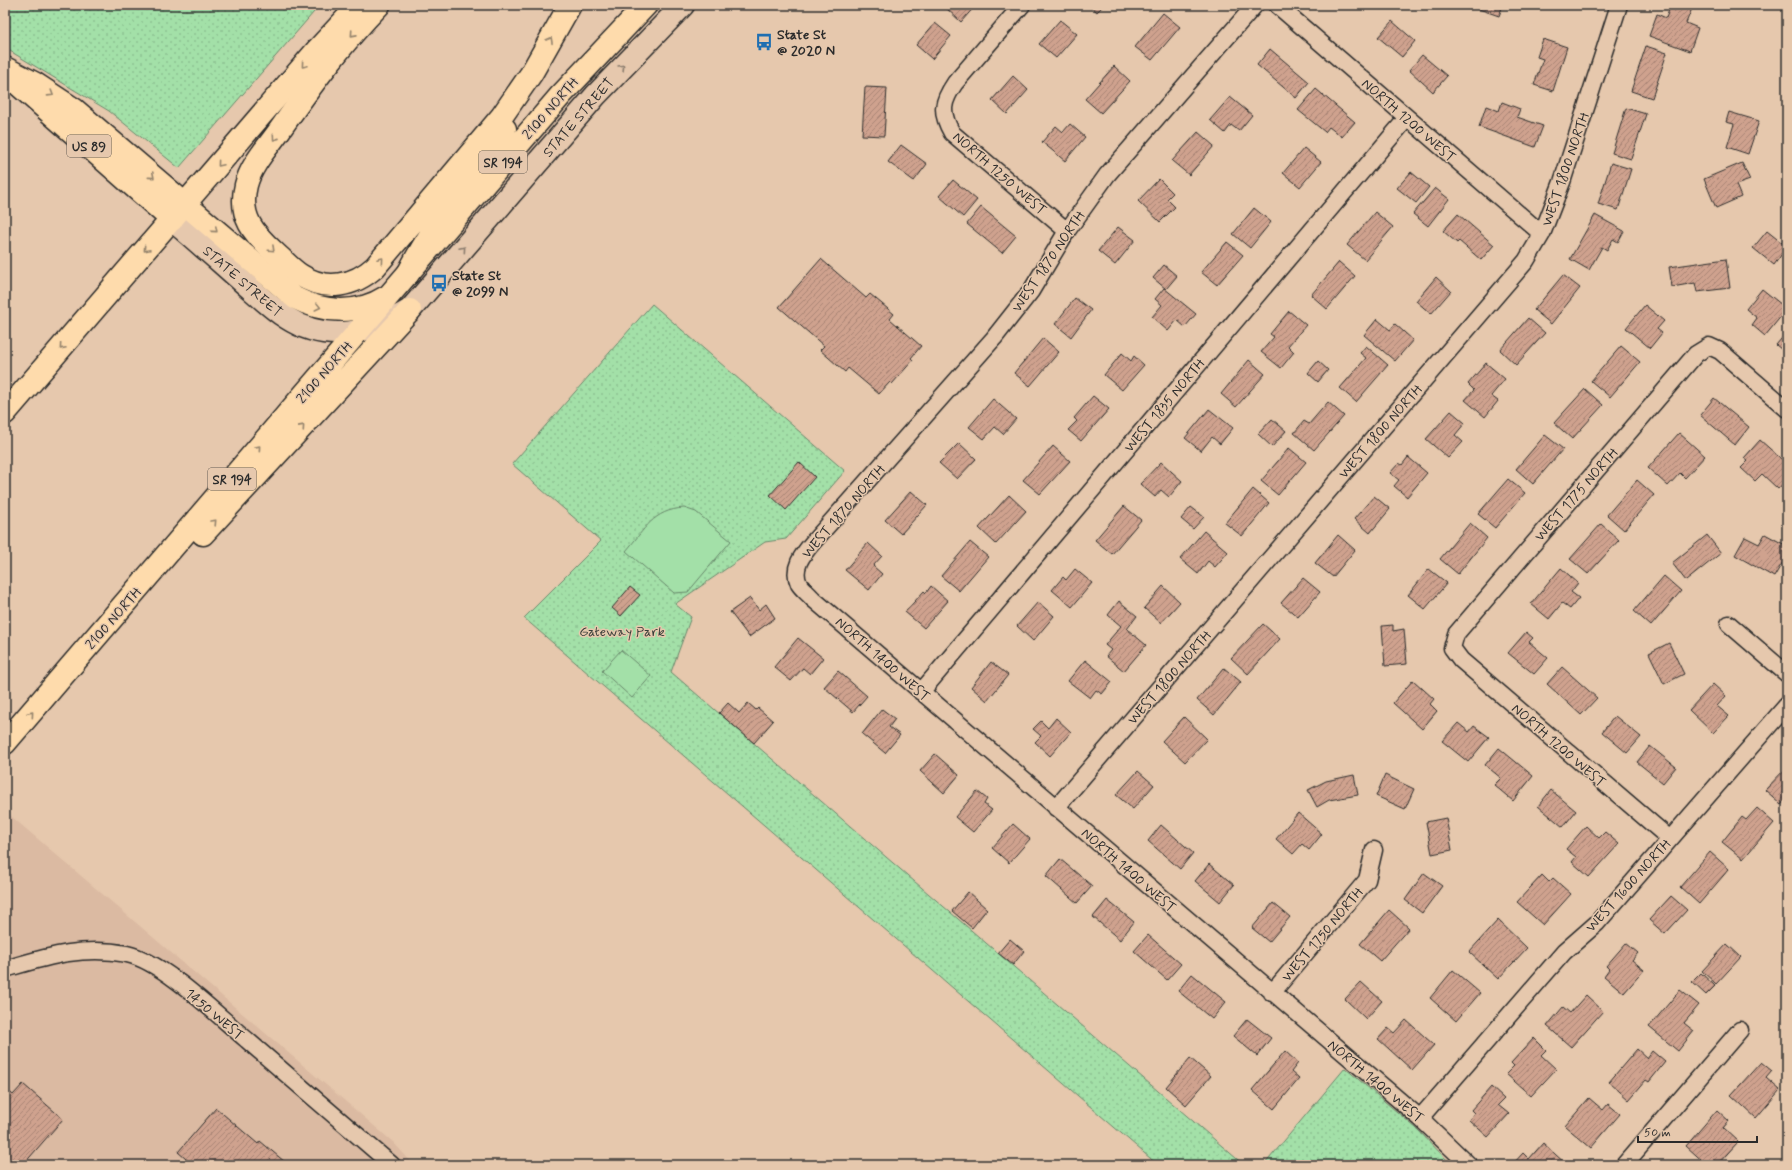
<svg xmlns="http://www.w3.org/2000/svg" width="1792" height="1170" font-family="Mynerve,sans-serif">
<defs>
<pattern id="grass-dots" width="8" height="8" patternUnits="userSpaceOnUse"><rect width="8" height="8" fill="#a3e0a8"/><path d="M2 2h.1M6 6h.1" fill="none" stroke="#8cc091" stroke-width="1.8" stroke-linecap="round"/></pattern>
<pattern id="building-hatch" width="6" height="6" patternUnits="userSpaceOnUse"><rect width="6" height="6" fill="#cfa28e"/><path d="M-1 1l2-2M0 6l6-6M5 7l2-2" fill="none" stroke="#a88474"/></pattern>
</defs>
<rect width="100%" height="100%" fill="#e6c8ad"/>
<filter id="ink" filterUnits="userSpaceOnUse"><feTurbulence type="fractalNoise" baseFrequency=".025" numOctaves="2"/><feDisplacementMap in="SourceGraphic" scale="8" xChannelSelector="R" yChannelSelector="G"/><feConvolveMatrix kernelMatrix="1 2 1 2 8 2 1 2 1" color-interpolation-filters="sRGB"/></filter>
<g filter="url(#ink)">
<path fill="#dbbaa2" d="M5,811l388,331 21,23h-409z"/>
<path fill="url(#grass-dots)" stroke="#67866a" d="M5,5h315l-141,163 -70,-57 -104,-63z
M652,304l193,167 -59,68 -21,3 -90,62 16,13 -20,55 573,493h-86l-634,-547 77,-77 -89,-77z
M1345,1068l71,60 36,37h-188z"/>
<path fill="#a3e0a8" stroke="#67866a" d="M684,508l12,4 35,29 -43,51 -14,1 -48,-42c19,-22 27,-41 58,-43z
M621,650l30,26 -19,22 -30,-27z"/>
<path fill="url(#building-hatch)" stroke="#2b2b2b" d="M947,5h29l-15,17 -16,-15z
M1089,5h15l-7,7z
M1470,5h33l-4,11 -29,-10z
M1671,5l22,1 -7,17 12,5 -8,23 -41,-15 8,-22 9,4z
M1163,13l17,14 -28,33 -17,-13z
M1060,20l17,14 -21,24 -17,-14z
M1392,21l23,20 -13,16 -24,-20z
M935,23l16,13 -19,23 -16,-14z
M1543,39l24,8 -14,44 -19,-6 9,-26 -6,-2z
M1646,46l21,7 -15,45 -21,-7z
M1270,49l39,33 -13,16 -39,-33z
M1422,55l25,21 -14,16 -24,-22z
M1114,66l16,15 -29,32 -16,-14z
M1013,76l15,14 -21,24 -15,-14z
M865,87l22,1 -3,48 -22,-1z
M1316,89l39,33 -13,15 -13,-10 -4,5 -27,-22z
M1230,97l22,18 -13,16 -8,-6 -6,8 -15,-13z
M1502,102l18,7 -3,8 26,9 -8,21 -56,-20 7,-21 13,5z
M1626,108l20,6 -15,45 -19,-6z
M1729,112l30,9 -11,33 -21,-7 7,-23 -8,-2z
M1070,124l15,13 -20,24 -23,-19 14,-16 7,6z
M1198,132l16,14 -25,29 -17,-14z
M901,145l26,19 -13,17 -26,-19z
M1304,148l17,14 -21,25 -17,-14z
M1611,163l20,6 -13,41 -20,-6z
M1742,163l8,17 -14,5 5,12 -25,11 -12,-29z
M1411,172l18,15 -13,16 -19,-15z
M1159,179l14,14 -6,6 8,8 -15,15 -22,-21z
M953,180l24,20 -14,17 -24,-21z
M1435,188l14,11 -21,27 -15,-12z
M981,207l35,29 -14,17 -35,-29z
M1254,208l17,14 -21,26 -17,-14z
M1375,212l18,15 -28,33 -18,-15z
M1458,214l36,31 -13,15 -22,-19 -2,2 -14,-12z
M1595,215l29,16 -6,11 -5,-3 -6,11 -5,-3 -13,23 -19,-11z
M1118,227l17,13 -20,25 -17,-14z
M1767,231l20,16 -13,18 -21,-17z
M1227,242l16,13 -26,30 -16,-13z
M821,259l45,39 4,-4 24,20 -4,5 31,27 -10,12 2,2 -21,24 -2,-2 -11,12 -31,-26 -3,4 -25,-22 4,-4 -45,-39z
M1726,259l4,29 -33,4 -2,-9 -23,4 -3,-20z
M1339,262l16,14 -28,33 -16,-14z
M1164,265l13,11 -11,13 -13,-11z
M1563,275l17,13 -29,36 -17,-14z
M1436,277l15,14 -20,23 -15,-13z
M1164,288l32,26 -11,13 -8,-7 -9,11 -16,-14 10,-12 -7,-6z
M1762,289l25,20 -22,27 -13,-11 5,-7 -11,-9z
M1075,298l16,12 -20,27 -16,-13z
M1645,305l19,16 -7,8 5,4 -12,15 -24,-20z
M1289,311l17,14 -18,21 6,6 -13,16 -20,-16 13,-15 -4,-3z
M1528,318l17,15 -29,32 -16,-15z
M1377,319l13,11 5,-6 18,16 -18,21 -31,-26z
M1787,332v22l-11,-9z
M1043,338l16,14 -29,34 -16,-13z
M1366,346l22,19 -32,37 -16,-14 26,-30 -6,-5z
M1621,346l19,16 -30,35 -19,-16z
M1122,353l9,8 3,-5 10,9 -22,25 -18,-15z
M1249,360l16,14 -29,33 -15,-13z
M1318,361l10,9 -10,12 -10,-9z
M1486,363l19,16 -14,17 7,5 -13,16 -20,-17 9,-10 -6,-6z
M1585,389l18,16 -31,34 -18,-16z
M1093,396l16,13 -28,32 -13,-11 9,-9 -3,-3z
M1714,398l35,29 -14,18 -35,-30z
M993,399l23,20 -13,15 -8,-7 -11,12 -15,-12z
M1328,402l16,14 -30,34 -20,-17 10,-12 5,3z
M1209,409l24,19 -13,16 -8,-7 -11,14 -16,-13z
M1451,411l14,12 -10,12 8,7 -15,16 -22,-19z
M1272,419l14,12 -14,16 -14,-13z
M1679,433l26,23 -20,22 -5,-5 -12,13 -20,-18z
M1545,435l18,14 -30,35 -17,-15z
M1760,440l27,24v15l-9,10 -16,-15 -7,7 -14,-13 7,-7 -4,-3z
M959,443l17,16 -19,20 -18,-16z
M1053,446l17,15 -30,33 -17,-14z
M1289,448l17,14 -28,33 -17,-14z
M1408,457l19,16 -20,24 -13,-11 5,-6 -9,-7 9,-10 3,2z
M799,462l16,15 -29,33 -16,-15z
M1161,462l21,19 -13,16 -8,-7 -6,7 -15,-13z
M1508,479l17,14 -30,35 -17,-14z
M1637,480l17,15 -30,35 -17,-15z
M1253,489l16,14 -27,33 -17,-13z
M911,491l16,14 -26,29 -16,-14z
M1009,495l17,16 -30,33 -17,-16z
M1374,496l16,13 -20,24 -16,-14z
M1124,506l17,14 -29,34 -17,-14z
M1191,507l13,10 -11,12 -12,-10z
M1470,523l17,15 -29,36 -18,-15z
M1601,524l18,16 -31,34 -18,-15z
M1204,531l24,21 -13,15 -7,-6 -10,13 -18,-15z
M1765,534l22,12v9l-13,22 -39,-22 10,-18 14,7z
M1338,535l17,15 -22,27 -18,-14z
M1707,535l14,18 -35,28 -14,-18z
M970,542l18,15 -29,34 -18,-15z
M868,543l14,13 -9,10 9,8 -13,16 -24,-20z
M1561,568l17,15 -7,9 8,6 -9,11 -8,-6 -13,16 -18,-15z
M1075,569l17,14 -20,24 -20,-17 11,-13 3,3z
M1429,569l18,14 -22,26 -17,-14z
M1664,576l17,15 -30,35 -17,-15z
M1303,578l17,14 -22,25 -17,-14z
M931,586l17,15 -24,27 -19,-16 19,-21 2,2z
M1163,586l17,16 -19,21 -17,-15z
M630,587l10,8 -19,21 -9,-8z
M750,598l9,12 7,-6 9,14 -26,19 -19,-25z
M1119,601l18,15 -10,13 19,16 -22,26 -18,-15 5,-6 -6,-5 16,-19 -13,-11z
M1038,602l16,14 -21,25 -16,-15z
M1263,624l17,15 -32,35 -17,-16z
M1393,625v6l11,-2 3,35 -22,2 -3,-40z
M1526,632l7,6 -4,4 19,16 -14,16 -26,-21z
M798,638l25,20 -13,16 -7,-6 -12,13 -17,-14z
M1669,643l15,31 -20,10 -15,-31z
M1085,660l27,22 -10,12 -6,-4 -6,8 -22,-17z
M991,662l17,13 -21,26 -16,-14z
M1562,667l35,31 -16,17 -34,-31z
M1224,668l17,14 -27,33 -17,-15z
M838,671l29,25 -14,16 -29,-25z
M1413,680l21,19 -4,5 7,7 -15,18 -29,-26z
M1713,684l13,12 -9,10 12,10 -16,17 -24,-23z
M728,703l11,10 9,-10 8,7 2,-2 15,13 -19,22 -35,-30z
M882,709l13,10 -6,8 11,8 -15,18 -23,-19z
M1615,716l26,21 -14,16 -25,-21z
M1184,717l23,22 -22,23 -23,-21z
M1056,718l15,14 -21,24 -15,-14 6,-6 -8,-7 8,-8 7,7z
M1458,723l11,9 5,-6 15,11 -21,25 -26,-21z
M1650,746l26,21 -13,16 -26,-21z
M1499,748l34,28 -20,25 -19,-16 7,-7 -16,-13z
M935,754l24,21 -15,18 -24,-22z
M1787,767v30l-6,7 -16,-14z
M1138,771l16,14 -21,24 -17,-14z
M1354,775l4,20 -29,5 -12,7 -9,-17 18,-9z
M1385,775l29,14 -9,20 -29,-13z
M1551,790l25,21 -13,16 -25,-21z
M977,791l10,8 -3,5 8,6 -19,22 -18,-15z
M1757,808l17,15 -31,36 -21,-17 20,-25 4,3z
M1298,813l24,21 -13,16 -7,-6 -9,10 -17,-15z
M1446,818l6,32 -20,4 -6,-32z
M1013,824l17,15 -21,24 -17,-15z
M1161,825l32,28 -13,16 -32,-28z
M1586,826l13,12 6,-6 14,12 -30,33 -17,-15 4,-5 -10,-8z
M1710,852l19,17 -30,35 -19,-17z
M1060,859l32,27 -15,17 -31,-27z
M1209,864l25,21 -14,17 -25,-21z
M1424,873l18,13 -20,27 -17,-13z
M1542,875l7,7 4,-4 18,16 -28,31 -26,-23z
M968,892l19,17 -15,19 -20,-17z
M1671,896l16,14 -22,24 -16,-14z
M1107,900l27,22 -14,18 -27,-23z
M1273,903l17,14 -21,25 -17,-14z
M1389,910l20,18 -29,33 -20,-17z
M1498,920l29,28 -29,31 -29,-27z
M1148,935l33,29 -14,16 -33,-29z
M1010,939l14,12 -11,14 -15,-12z
M1626,943l12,10 -6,7 12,10 -20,23 -20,-17 5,-7 -3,-3z
M1727,944l14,13 -25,27 -14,-13z
M1453,970l27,23 -24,28 -26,-23z
M1701,973l14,13 -9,9 -14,-13z
M1192,974l34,28 -14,17 -34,-28z
M1361,982l21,19 -16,18 -21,-20z
M1680,990l19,15 -15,18 10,8 -16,20 -29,-24z
M1586,995l17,16 -32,36 -24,-21 16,-19 7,6z
M1247,1019l24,19 -14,18 -24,-20z
M1406,1020l28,25 -22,25 -34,-31 10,-11 6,5z
M1534,1038l12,12 -5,5 15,14 -25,27 -25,-22 8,-8 -3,-3z
M1637,1049l10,9 5,-7 13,11 -16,20 -3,-2 -17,20 -20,-18z
M1285,1051l13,12 -7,9 8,7 -25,30 -22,-19z
M1190,1058l21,18 -25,29 -20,-18z
M1761,1062l11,9 -6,7 14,12 -24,28 -25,-23z
M23,1084l40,35 -40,46h-18v-77l8,7z
M1491,1087l13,12 -6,6 11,9 -21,23 -19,-17 5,-7 -3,-3z
M1589,1098l14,12 5,-6 12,10 -29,34 -26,-22z
M216,1108l42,36 2,-3 25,21 -2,3h-90l-15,-13z
M1717,1110l12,11 -6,7 15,14 -21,23h-10l-21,-19z
M1543,1143l24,22h-55l11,-12 6,6z
M172,1160l5,5h-10z"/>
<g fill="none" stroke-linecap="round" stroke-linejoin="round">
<g stroke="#2b2b2b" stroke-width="19">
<path id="minor" d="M1022,5l-67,78c-13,19 -15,29 -3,50l115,98
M1255,5l-148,170 -40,56 -36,60 -37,47 -180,203c-10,12 -23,26 -15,43 3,5 10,10 14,15l607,519 49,47
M1277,5l265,229
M1729,624l58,50
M921,692l486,-574
M1056,808l470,-547 16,-27 20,-52 57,-177
M1670,839l-209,-179 -9,-12 4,-14 240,-280 13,-8 11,5 67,58
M5,969c41,-12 78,-24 122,-15 37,8 90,61 120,86 48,42 96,83 145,125
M1272,993l95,-113 7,-30
M1420,1118l144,-166 33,-29 190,-218
M1624,1165l116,-135"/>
</g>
<g stroke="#2b2b2b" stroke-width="25">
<path id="secondary" d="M172,220c24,20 47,41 71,62 14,12 28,26 44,36 40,26 85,15 123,-8l186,-215 87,-90"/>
</g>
<g stroke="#2b2b2b" stroke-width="25">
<path id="trunk" d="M5,68l29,15 41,27 220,188c29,15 63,17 91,-1
M20,86l152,134
M5,413l313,-364 41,-44
M203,534l207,-224
M5,743l556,-648 85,-90"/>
</g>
<g stroke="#2b2b2b" stroke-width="25">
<path id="motorway" d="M379,5c-38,39 -69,82 -100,126 -12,17 -28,34 -33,54 -8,32 8,49 29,68 8,7 16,16 25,22 26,17 54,11 75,-8l127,-151 29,-42 39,-69
M408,274c26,-53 65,-94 97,-145"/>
</g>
<use href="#minor" stroke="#e6c8ad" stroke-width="16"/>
<use href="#secondary" stroke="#e6c8ad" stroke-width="22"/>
<use href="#trunk" stroke="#fedbac" stroke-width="22"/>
<use href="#motorway" stroke="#fedbac" stroke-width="22"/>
</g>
<defs><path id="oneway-chevron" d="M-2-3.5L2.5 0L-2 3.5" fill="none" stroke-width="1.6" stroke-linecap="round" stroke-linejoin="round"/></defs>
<g stroke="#94836c">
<use href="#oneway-chevron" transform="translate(353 34) rotate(132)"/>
<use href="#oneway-chevron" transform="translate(550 40) rotate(-61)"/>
<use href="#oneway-chevron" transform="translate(304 65) rotate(130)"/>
<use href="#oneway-chevron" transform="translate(51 94) rotate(32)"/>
<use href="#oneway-chevron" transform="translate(275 138) rotate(125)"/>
<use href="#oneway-chevron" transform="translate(220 164) rotate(130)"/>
<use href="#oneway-chevron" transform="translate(152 176) rotate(40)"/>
<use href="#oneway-chevron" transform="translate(215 230) rotate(41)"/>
<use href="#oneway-chevron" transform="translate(146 249) rotate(131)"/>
<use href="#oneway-chevron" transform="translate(272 249) rotate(43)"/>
<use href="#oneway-chevron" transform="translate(381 260) rotate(-50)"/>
<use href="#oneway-chevron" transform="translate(318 307) rotate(14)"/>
<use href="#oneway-chevron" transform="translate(62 347) rotate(131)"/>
<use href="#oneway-chevron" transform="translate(302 427) rotate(-48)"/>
<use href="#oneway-chevron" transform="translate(258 448) rotate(-49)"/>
<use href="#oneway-chevron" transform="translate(214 522) rotate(-47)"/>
<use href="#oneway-chevron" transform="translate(31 714) rotate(-49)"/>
</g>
<g stroke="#887a6c">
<use href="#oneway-chevron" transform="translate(622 67) rotate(-46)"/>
<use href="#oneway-chevron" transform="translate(463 249) rotate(-49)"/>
</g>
</g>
<defs>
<g id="bus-bare" transform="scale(1.38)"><path d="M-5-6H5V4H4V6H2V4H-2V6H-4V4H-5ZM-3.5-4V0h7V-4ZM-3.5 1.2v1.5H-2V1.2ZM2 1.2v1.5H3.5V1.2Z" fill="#1f6fb2" stroke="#e6c8ad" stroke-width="2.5" paint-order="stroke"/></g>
</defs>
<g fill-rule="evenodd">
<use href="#bus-bare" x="764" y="42"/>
<use href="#bus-bare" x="439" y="283"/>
</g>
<g text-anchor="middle" stroke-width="3" stroke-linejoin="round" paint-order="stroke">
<g fill="#e6c8ad" stroke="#635a52" stroke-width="1">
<rect x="67" y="135" width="44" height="22" rx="3"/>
<rect x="479" y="151" width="48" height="22" rx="3"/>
<rect x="208" y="468" width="48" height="22" rx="3"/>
</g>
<g font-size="13" font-weight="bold" fill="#2b2b2b">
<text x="89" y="151">US 89</text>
<text x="503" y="167">SR 194</text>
<text x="232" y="484">SR 194</text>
</g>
<g font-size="14" font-weight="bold" fill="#2b2b2b" stroke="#e6c8ad" text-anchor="start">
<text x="777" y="39">State St<tspan x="777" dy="16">@ 2020 N</tspan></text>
<text x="452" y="280">State St<tspan x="452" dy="16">@ 2099 N</tspan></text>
</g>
<g font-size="14" fill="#2b2b2b" stroke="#e6c8ad">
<text transform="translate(550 108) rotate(-49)" y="5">2100 NORTH</text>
<text transform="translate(578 117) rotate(-49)" y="5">STATE STREET</text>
<text transform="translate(1409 120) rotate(41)" y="5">NORTH 1200 WEST</text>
<text transform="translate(1565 169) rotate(-71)" y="5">WEST 1800 NORTH</text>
<text transform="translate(1000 173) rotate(41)" y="5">NORTH 1250 WEST</text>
<text transform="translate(1048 261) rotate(-56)" y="5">WEST 1870 NORTH</text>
<text transform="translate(243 281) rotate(41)" y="5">STATE STREET</text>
<text transform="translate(324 372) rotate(-49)" y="5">2100 NORTH</text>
<text transform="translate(1164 405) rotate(-50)" y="5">WEST 1835 NORTH</text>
<text transform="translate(1380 431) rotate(-49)" y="5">WEST 1800 NORTH</text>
<text transform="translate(1576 494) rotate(-49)" y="5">WEST 1775 NORTH</text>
<text transform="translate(843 511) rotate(-49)" y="5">WEST 1870 NORTH</text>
<text transform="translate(113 618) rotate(-49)" y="5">2100 NORTH</text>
<text transform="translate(883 659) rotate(41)" y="5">NORTH 1400 WEST</text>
<text transform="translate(1169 677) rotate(-49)" y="5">WEST 1800 NORTH</text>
<text transform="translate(1559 745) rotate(41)" y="5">NORTH 1200 WEST</text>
<text transform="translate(1129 870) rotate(41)" y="5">NORTH 1400 WEST</text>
<text transform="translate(1628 885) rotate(-48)" y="5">WEST 1600 NORTH</text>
<text transform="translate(1322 934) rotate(-50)" y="5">WEST 1750 NORTH</text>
<text transform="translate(215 1014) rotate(40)" y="5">1450 WEST</text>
<text transform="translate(1376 1081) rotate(40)" y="5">NORTH 1400 WEST</text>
</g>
<g font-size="14" fill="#373d38" stroke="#e6c8ad">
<text x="622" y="636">Gateway Park</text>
</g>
</g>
<rect width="1792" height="1170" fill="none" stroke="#e6c8ad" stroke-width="20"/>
<rect x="10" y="10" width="1772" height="1150" fill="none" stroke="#2b2b2b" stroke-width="1.5" filter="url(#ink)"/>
<path d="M1638 1136v6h119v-6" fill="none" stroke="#2b2b2b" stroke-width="2"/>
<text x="1644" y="1136" font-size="12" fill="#2b2b2b" stroke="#e6c8ad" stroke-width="3" paint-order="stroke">50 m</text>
</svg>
